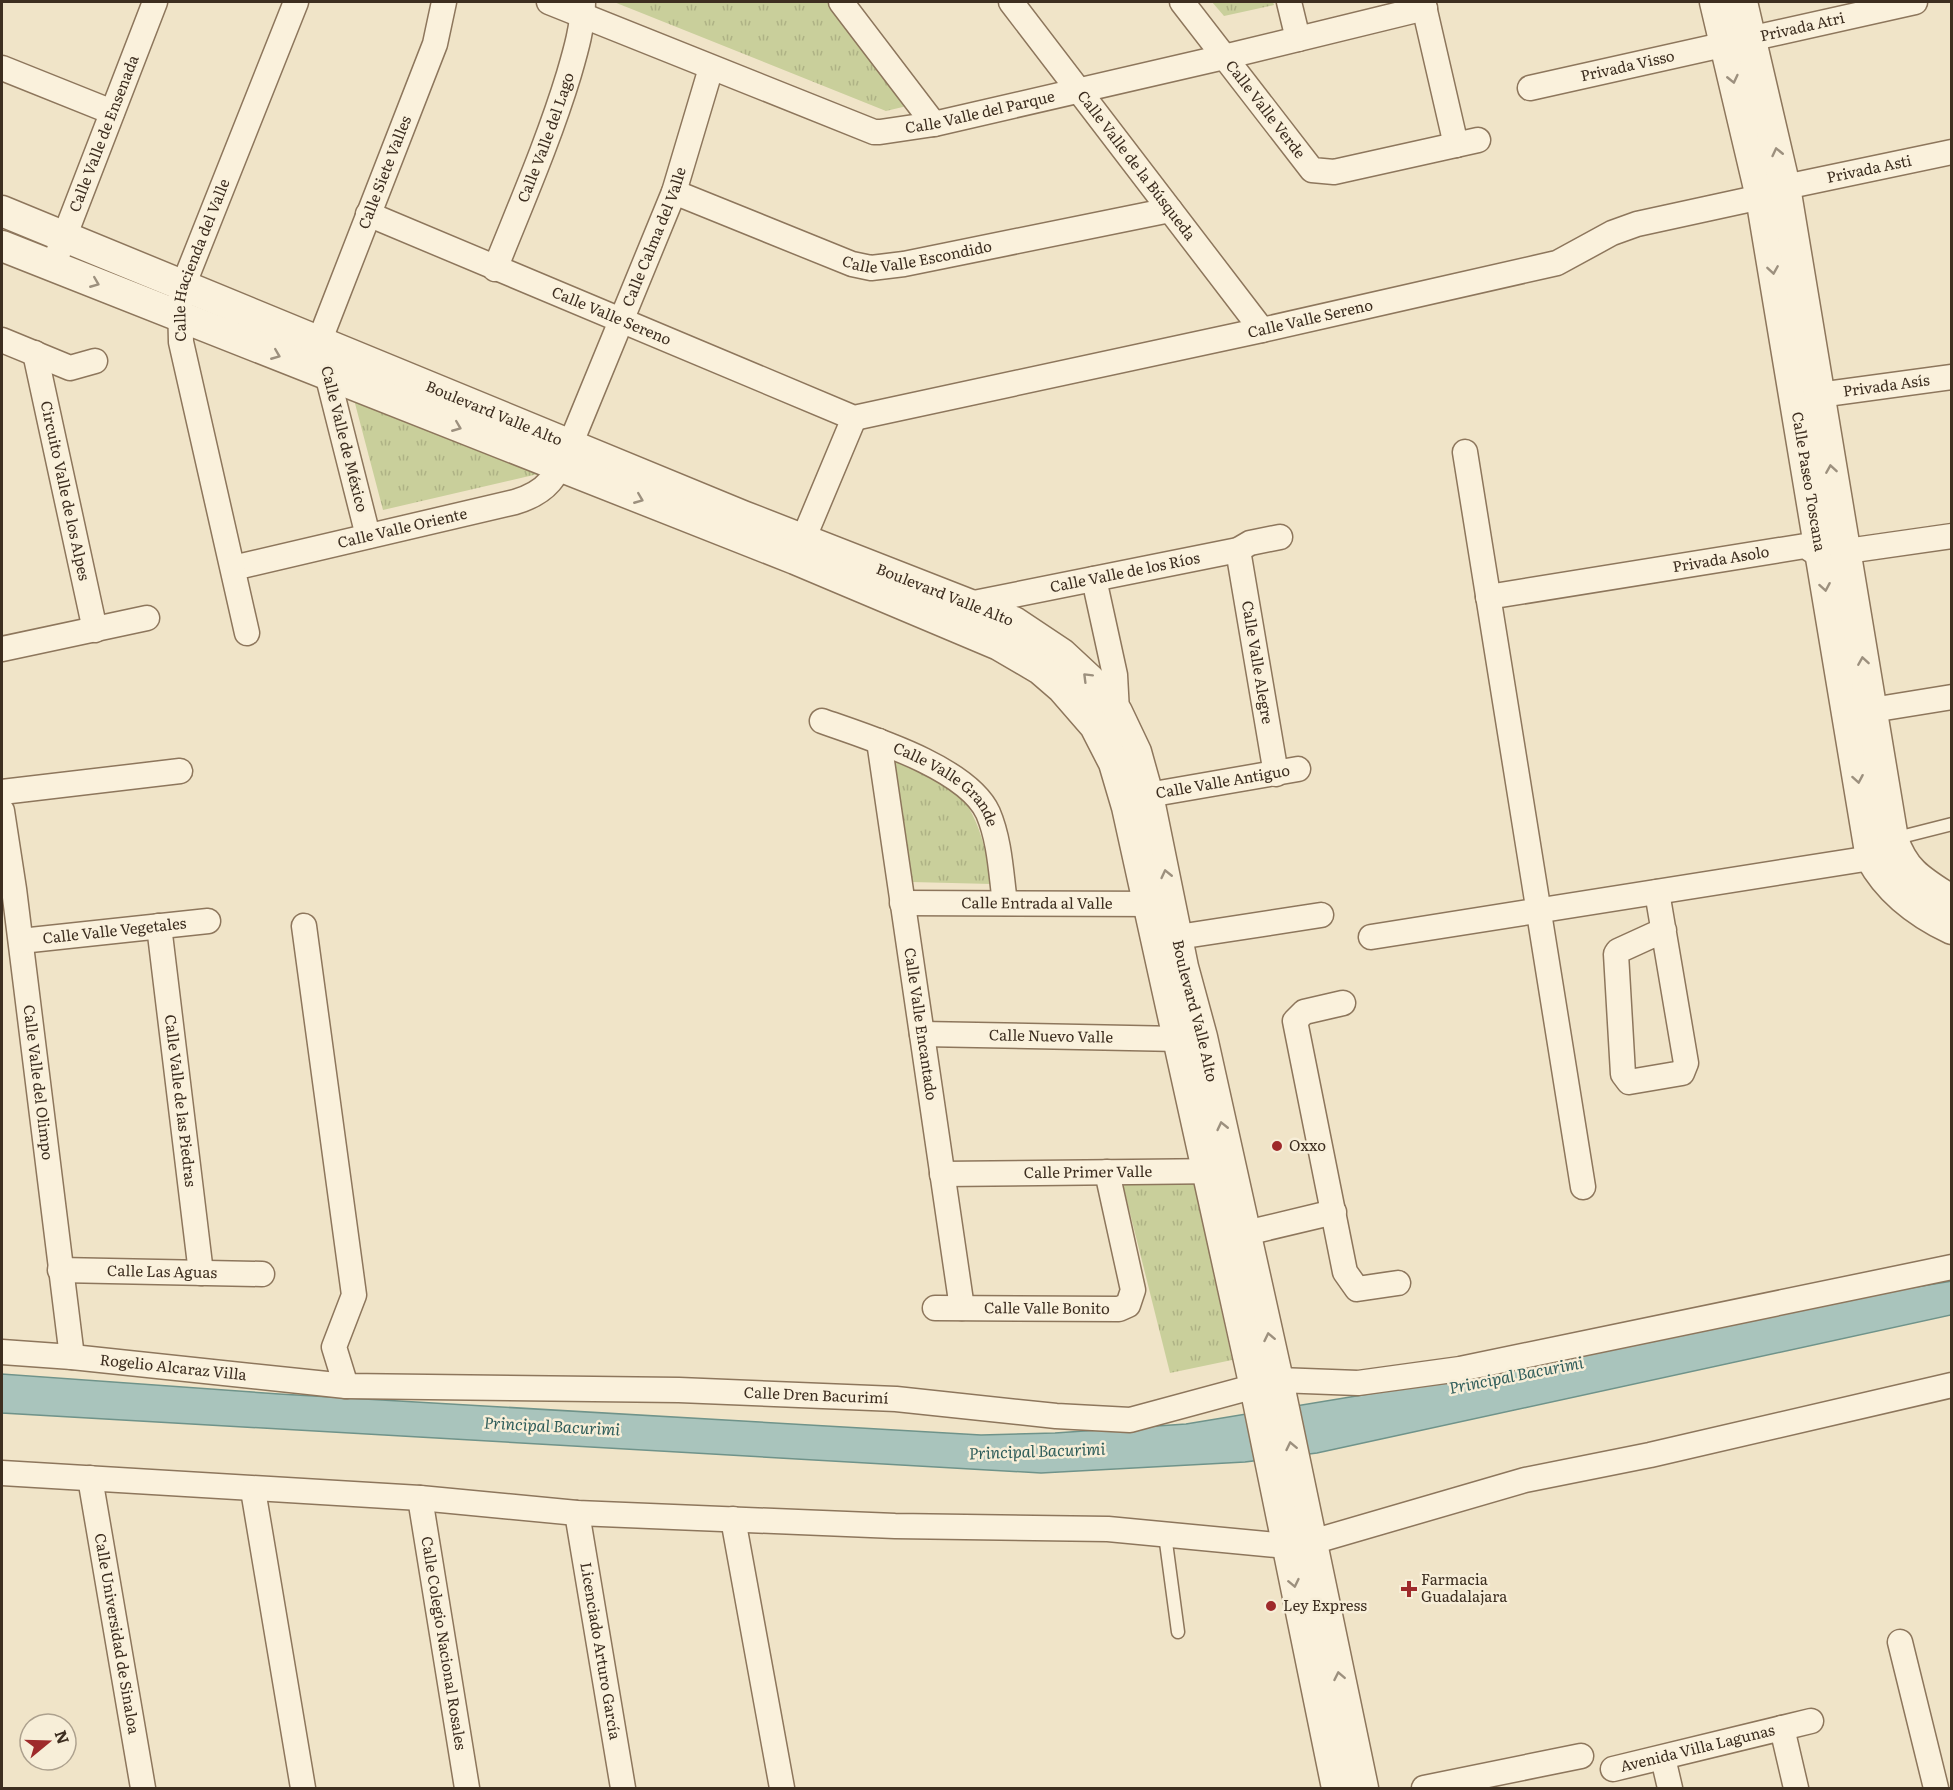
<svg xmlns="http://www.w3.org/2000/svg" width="1953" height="1790" font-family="Literata,serif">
<defs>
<pattern id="park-tufts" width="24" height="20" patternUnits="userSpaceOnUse" patternTransform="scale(1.5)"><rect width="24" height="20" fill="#c9cf9b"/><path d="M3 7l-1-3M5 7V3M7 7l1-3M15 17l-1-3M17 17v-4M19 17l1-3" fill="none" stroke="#aeb285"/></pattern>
</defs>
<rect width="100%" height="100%" fill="#f0e4c8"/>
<path fill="url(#park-tufts)" d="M614,2h215l78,104 -21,5z
M1212,2h61l1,3 -50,11z
M352,392l199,79 -168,39z
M894,755c13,6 31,10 43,18 38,26 48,69 55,111l-81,-2z
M1122,1181l72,1 38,178 -62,13z"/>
<path fill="#a9c4bc" stroke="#6f938a" stroke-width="1.5" d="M1952,1281l-1,34 -634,138 -72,9 -204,11 -1039,-60v-39l277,20 702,41 74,-2 131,-9 261,-43 338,-72z"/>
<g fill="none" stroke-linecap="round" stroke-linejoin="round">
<g stroke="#8d765c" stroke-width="15">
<path id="service" d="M1893,839l59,-15
M1165,1535l13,97"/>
</g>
<g stroke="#8d765c" stroke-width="27">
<g id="minor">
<path id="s1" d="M549,2l325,130h6l54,-8 290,-67 201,-49"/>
<path d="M841,2l93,122"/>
<path id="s2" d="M1011,2l251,328"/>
<path id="s3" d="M1182,2l130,168 22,2 144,-32"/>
<path d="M1289,2l9,37"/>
<path d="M1423,2l33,143"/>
<path d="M2,68l110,44"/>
<path id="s4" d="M1530,88l385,-86"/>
<path id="s5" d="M1785,187l167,-35"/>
<path id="s6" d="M674,192l178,72 19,4 33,-4 266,-54"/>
<path id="s7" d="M368,214l486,204 408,-88 295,-67 55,-30 25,-9 124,-27"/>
<path id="s8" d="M58,253l97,-251"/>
<path id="s9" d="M495,269c26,-65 54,-129 74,-195 7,-24 14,-48 14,-72"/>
<path d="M2,340l68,28 25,-7"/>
<path id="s10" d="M35,353l60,277"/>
<path id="s11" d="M1819,395l133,-18"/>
<path d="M1465,452l118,735"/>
<path id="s12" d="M368,536l-49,-194 116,-298 9,-42"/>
<path id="s13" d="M1238,550l38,224"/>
<path d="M797,554l57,-136"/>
<path id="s14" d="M233,568l282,-66c34,-10 41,-26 55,-57l104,-253 37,-124"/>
<path d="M1094,579l21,96 2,37"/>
<path id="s15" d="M1488,597l317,-51 14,9 133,-19"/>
<path id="s16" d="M969,604l269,-54 12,-7 30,-6"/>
<path id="s17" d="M247,633l-66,-291 -1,-41 3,-15 113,-284"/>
<path d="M2,649l145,-31"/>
<path d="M1872,710l80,-13"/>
<path id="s18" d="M822,721c45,16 145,46 166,92 12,28 13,61 17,90"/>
<path id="s19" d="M879,741l83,567"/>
<path d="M2,792l178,-21"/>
<path id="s20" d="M1148,795l150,-26"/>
<path id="s21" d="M2,811l12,78 58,468"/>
<path d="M1657,892l29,171 -4,10 -53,9 -6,-8 -7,-120 2,-3 46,-21"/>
<path id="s22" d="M902,903l262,1"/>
<path id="s23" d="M159,926l42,347"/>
<path d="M304,926l50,369 -20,52 12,39"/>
<path d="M1178,937l143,-22"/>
<path d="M1371,937l500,-79 12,-10"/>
<path id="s24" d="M21,941l187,-20"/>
<path d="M1343,1003l-39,9 -9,9 50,251 12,17 41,-6"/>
<path id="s25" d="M922,1034l258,5"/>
<path id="s26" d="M942,1174l282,-3"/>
<path d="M1246,1233l88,-21"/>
<path id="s27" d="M60,1270l202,4"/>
<path id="s28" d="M935,1308l184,1 9,-4 5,-15 -26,-118"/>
<path id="s29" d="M2,1352l70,5 274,29 333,4 217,9 160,17 74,4 148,-40 80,3 102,-14 492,-102"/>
<path d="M2,1473l418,25 157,15 318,13 213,3 179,17 25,-4 213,-62 125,-25 302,-70"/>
<path id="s30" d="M90,1478l53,310"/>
<path d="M253,1490l50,298"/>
<path id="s31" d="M420,1498l47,290"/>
<path id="s32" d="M577,1513l46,275"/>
<path d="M733,1519l49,269"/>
<path d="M1900,1642l36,146"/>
<path d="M1782,1728l14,60"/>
<path d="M1663,1758l7,30"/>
<path id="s33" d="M1613,1769l198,-48"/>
<path d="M1424,1788l157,-32"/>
</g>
</g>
<g stroke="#8d765c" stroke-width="33">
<g id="tertiary">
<path id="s34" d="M1715,2l46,195 110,661c18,33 47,55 81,71"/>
<path d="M1742,2l43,185 108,652c11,34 30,43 59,62"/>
<path id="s35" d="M2,211l741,305 271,106 48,32 28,26 27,32 19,40 12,43 35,172 19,70 76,343 85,408"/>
<path d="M2,246l793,313 204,86 41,24 22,19 33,38 19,37 13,44 131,594 79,387"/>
</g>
</g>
<use href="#service" stroke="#faf1dc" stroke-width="12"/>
<use href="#minor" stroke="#faf1dc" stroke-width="24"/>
<use href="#tertiary" stroke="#faf1dc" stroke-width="30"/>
</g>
<defs><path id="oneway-chevron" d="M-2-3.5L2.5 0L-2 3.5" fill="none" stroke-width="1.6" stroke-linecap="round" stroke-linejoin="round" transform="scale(1.5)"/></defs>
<g stroke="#9c907e">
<use href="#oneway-chevron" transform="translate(1733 79) rotate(77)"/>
<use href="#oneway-chevron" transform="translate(1777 152) rotate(-103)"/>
<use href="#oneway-chevron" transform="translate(1773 270) rotate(81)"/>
<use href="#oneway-chevron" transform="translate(95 283) rotate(22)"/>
<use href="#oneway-chevron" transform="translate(276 355) rotate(22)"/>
<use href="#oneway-chevron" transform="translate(457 427) rotate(22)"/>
<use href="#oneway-chevron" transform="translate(1831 469) rotate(-99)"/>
<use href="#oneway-chevron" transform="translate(639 499) rotate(22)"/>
<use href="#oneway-chevron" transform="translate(1825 587) rotate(80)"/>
<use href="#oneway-chevron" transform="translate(1863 661) rotate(-99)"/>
<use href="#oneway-chevron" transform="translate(1087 677) rotate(-135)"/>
<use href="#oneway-chevron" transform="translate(1858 779) rotate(80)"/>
<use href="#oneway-chevron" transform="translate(1166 874) rotate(-103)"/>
<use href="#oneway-chevron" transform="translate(1222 1126) rotate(-103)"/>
<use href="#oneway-chevron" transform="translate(1269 1337) rotate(-102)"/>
<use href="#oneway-chevron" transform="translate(1291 1446) rotate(-102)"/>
<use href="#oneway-chevron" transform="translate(1294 1583) rotate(78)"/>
<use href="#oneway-chevron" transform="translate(1339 1676) rotate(-101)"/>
</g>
<g fill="#9e2a2b" stroke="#f7eed8" stroke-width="2">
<circle cx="1277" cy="1146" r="6"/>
<path d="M1406 1580h6v6h6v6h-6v6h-6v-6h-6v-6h6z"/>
<circle cx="1271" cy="1606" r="6"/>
</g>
<g text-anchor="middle" stroke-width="5" stroke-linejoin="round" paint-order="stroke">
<g font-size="15" fill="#3d2e20" stroke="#f7eed8">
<text dy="5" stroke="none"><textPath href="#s4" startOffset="279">Privada Atri</textPath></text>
<text dy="5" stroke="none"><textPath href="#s4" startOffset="100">Privada Visso</textPath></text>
<text dy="5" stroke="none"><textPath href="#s3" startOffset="136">Calle Valle Verde</textPath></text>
<text dy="5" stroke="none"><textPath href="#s1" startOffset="458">Calle Valle del Parque</textPath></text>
<text dy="5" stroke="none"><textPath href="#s8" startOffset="128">Calle Valle de Ensenada</textPath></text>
<text dy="5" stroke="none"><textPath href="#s9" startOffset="141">Calle Valle del Lago</textPath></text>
<text dy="5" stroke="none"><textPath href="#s2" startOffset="206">Calle Valle de la Búsqueda</textPath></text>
<text dy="5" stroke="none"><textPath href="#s5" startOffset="86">Privada Asti</textPath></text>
<text dy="5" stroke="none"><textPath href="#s12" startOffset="382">Calle Siete Valles</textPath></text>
<text dy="5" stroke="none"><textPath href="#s14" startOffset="597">Calle Calma del Valle</textPath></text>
<text dy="5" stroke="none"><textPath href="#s6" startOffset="258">Calle Valle Escondido</textPath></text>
<text dy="5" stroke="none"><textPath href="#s17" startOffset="384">Calle Hacienda del Valle</textPath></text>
<text dy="5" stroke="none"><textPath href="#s7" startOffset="264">Calle Valle Sereno</textPath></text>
<text dy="5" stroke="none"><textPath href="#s7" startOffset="994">Calle Valle Sereno</textPath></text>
<text dy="5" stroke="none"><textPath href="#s11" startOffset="68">Privada Asís</textPath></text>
<text dy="5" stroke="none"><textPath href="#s35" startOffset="532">Boulevard Valle Alto</textPath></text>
<text transform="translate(344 439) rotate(76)" y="5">Calle Valle de México</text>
<text dy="5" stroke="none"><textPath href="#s34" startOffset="489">Calle Paseo Toscana</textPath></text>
<text dy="5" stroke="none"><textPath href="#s10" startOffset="141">Circuito Valle de los Alpes</textPath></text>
<text dy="5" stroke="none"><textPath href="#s14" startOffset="174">Calle Valle Oriente</textPath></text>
<text dy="5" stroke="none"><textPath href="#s15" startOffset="236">Privada Asolo</textPath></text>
<text dy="5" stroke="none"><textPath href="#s16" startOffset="159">Calle Valle de los Ríos</textPath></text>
<text dy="5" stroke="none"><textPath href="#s35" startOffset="1018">Boulevard Valle Alto</textPath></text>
<text dy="5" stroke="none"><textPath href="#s13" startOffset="114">Calle Valle Alegre</textPath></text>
<text dy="5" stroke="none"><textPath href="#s20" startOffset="76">Calle Valle Antiguo</textPath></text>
<text dy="5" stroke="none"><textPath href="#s18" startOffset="142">Calle Valle Grande</textPath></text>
<text dy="5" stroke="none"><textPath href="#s22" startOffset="135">Calle Entrada al Valle</textPath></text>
<text dy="5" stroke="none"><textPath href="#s24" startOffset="94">Calle Valle Vegetales</textPath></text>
<text dy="5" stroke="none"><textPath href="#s35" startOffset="1540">Boulevard Valle Alto</textPath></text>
<text dy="5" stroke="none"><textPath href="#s19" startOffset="286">Calle Valle Encantado</textPath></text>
<text dy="5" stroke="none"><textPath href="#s25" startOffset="129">Calle Nuevo Valle</textPath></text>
<text dy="5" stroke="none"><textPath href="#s21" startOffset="274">Calle Valle del Olimpo</textPath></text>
<text dy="5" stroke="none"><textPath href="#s23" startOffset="176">Calle Valle de las Piedras</textPath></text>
<text dy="5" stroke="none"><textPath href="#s26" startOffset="146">Calle Primer Valle</textPath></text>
<text dy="5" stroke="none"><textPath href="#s27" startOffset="102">Calle Las Aguas</textPath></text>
<text dy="5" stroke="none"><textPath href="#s28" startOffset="112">Calle Valle Bonito</textPath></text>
<text dy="5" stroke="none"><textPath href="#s29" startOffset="172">Rogelio Alcaraz Villa</textPath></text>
<text dy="5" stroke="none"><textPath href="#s29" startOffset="816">Calle Dren Bacurimí</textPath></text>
<text dy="5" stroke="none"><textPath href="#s30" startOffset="158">Calle Universidad de Sinaloa</textPath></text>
<text dy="5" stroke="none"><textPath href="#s31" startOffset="147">Calle Colegio Nacional Rosales</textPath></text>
<text dy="5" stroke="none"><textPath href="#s32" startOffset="140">Licenciado Arturo García</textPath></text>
<text dy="5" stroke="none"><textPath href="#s33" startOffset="87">Avenida Villa Lagunas</textPath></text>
</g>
<g font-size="15" fill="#3d2e20" stroke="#f7eed8" text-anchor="start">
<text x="1289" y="1151">Oxxo</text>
<text x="1421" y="1585">Farmacia<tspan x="1421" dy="17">Guadalajara</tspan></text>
<text x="1283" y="1611">Ley Express</text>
</g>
<g font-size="16" font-style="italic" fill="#2f5d5a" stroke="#f7eed8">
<text transform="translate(1516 1375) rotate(-11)" y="6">Principal Bacurimi</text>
<text transform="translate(552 1426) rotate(3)" y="6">Principal Bacurimi</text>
<text transform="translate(1037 1451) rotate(-2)" y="6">Principal Bacurimi</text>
</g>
</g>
<rect width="1953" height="1790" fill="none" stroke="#3d2e20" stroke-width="6"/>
<g transform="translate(48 1742) rotate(71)"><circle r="28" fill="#f7eed8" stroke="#ada18e" stroke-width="1.5"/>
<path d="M0-4.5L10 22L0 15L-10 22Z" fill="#9e2a2b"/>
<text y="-9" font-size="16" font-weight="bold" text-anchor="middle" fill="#3d2e20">N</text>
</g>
</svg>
